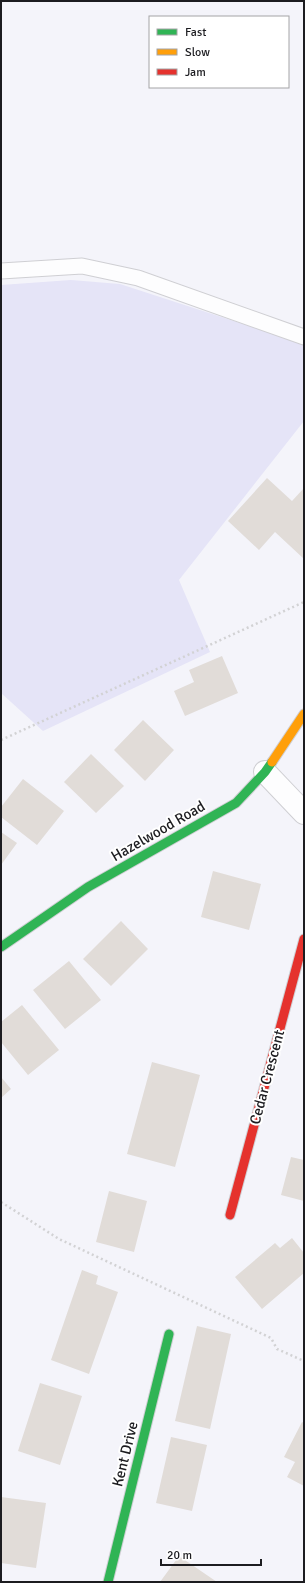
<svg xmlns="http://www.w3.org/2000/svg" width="305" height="1583" font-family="Signika,sans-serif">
<rect width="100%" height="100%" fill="#f4f4fa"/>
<path fill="#e5e4f7" d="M71,280l49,4 184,60v77l-125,159 31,72 -167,79 -42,-38v-408z"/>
<path fill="#e1dcd8" d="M267,478l25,23 12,-13v71l-29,-27 -16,18 -31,-29z
M222,656l16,37 -53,23 -11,-25 20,-9 -5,-12z
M143,720l31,30 -29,31 -31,-31z
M91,754l33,32 -28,27 -32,-31z
M23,779l41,32 -27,34 -36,-28v-10z
M1,832l16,11 -16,22z
M213,871l48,13 -12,46 -48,-13z
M121,921l27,28 -37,37 -28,-27z
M69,961l32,39 -36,29 -32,-39z
M22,1005l37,45 -31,25 -27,-33v-20z
M152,1062l48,13 -25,92 -48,-13z
M1,1077l10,12 -10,9z
M291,1157l13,3v41l-23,-6z
M109,1191l38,10 -13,51 -38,-10z
M292,1238l12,15v20l-42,36 -27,-32 40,-34 5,5z
M82,1270l16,6 -2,8 22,8 -29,82 -38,-14z
M197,1326l34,8 -21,95 -35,-8z
M40,1383l42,13 -22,69 -42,-14z
M302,1422l2,1v63l-17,-9 8,-15 -11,-5z
M171,1437l36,8 -15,66 -36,-8z
M1,1497l45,6 -10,65 -35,-5z
M179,1556l38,26h-57z"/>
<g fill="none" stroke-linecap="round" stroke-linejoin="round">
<g stroke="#cfcfd3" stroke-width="17">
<path id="lane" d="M1,271l81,-5 56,12 166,59"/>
</g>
<g stroke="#cfcfd3" stroke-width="24">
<path id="street" d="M265,772l39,41"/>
</g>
<g stroke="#cfcfd3" stroke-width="11">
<path id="fast" d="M1,947l87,-60 148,-84 29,-31 7,-10
M108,1582l61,-248"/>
</g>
<g stroke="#cfcfd3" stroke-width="11">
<path id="slow" d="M272,762l32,-48"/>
</g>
<g stroke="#cfcfd3" stroke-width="11">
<path id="jam" d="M230,1215l74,-276"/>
</g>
<path stroke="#d2d2d4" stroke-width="2.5" stroke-dasharray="2 3" stroke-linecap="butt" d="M1,740l303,-138
M1,1202l58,37 212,99 6,11 27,12"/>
<use href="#lane" stroke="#fdfdfe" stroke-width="15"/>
<use href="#street" stroke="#fdfdfe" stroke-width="22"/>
<use href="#fast" stroke="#30b455" stroke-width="9"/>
<use href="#slow" stroke="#ff9f0a" stroke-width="9"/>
<use href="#jam" stroke="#e5322d" stroke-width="9"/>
</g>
<g text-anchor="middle" stroke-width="4" stroke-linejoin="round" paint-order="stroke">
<g font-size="15" fill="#1c1c20" stroke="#fff">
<text transform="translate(158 831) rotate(-30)" y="5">Hazelwood Road</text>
<text transform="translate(267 1077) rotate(-75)" y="5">Cedar Crescent</text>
<text transform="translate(125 1454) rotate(-76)" y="5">Kent Drive</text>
</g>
</g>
<rect width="305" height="1583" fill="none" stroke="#1c1c20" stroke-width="4"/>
<rect x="149" y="16" width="140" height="72" fill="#ffffff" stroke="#a4a4a6"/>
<rect x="157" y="29" width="20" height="6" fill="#30b455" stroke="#a4a4a6"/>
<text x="185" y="36" font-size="12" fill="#1c1c20">Fast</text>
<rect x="157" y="49" width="20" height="6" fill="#ff9f0a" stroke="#a4a4a6"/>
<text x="185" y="56" font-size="12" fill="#1c1c20">Slow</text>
<rect x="157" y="69" width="20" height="6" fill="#e5322d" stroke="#a4a4a6"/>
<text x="185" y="76" font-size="12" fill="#1c1c20">Jam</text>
<path d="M161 1559v6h100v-6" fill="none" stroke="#1c1c20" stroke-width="2"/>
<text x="167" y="1559" font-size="12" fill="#1c1c20" stroke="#ffffff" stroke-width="3" paint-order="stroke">20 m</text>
</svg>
